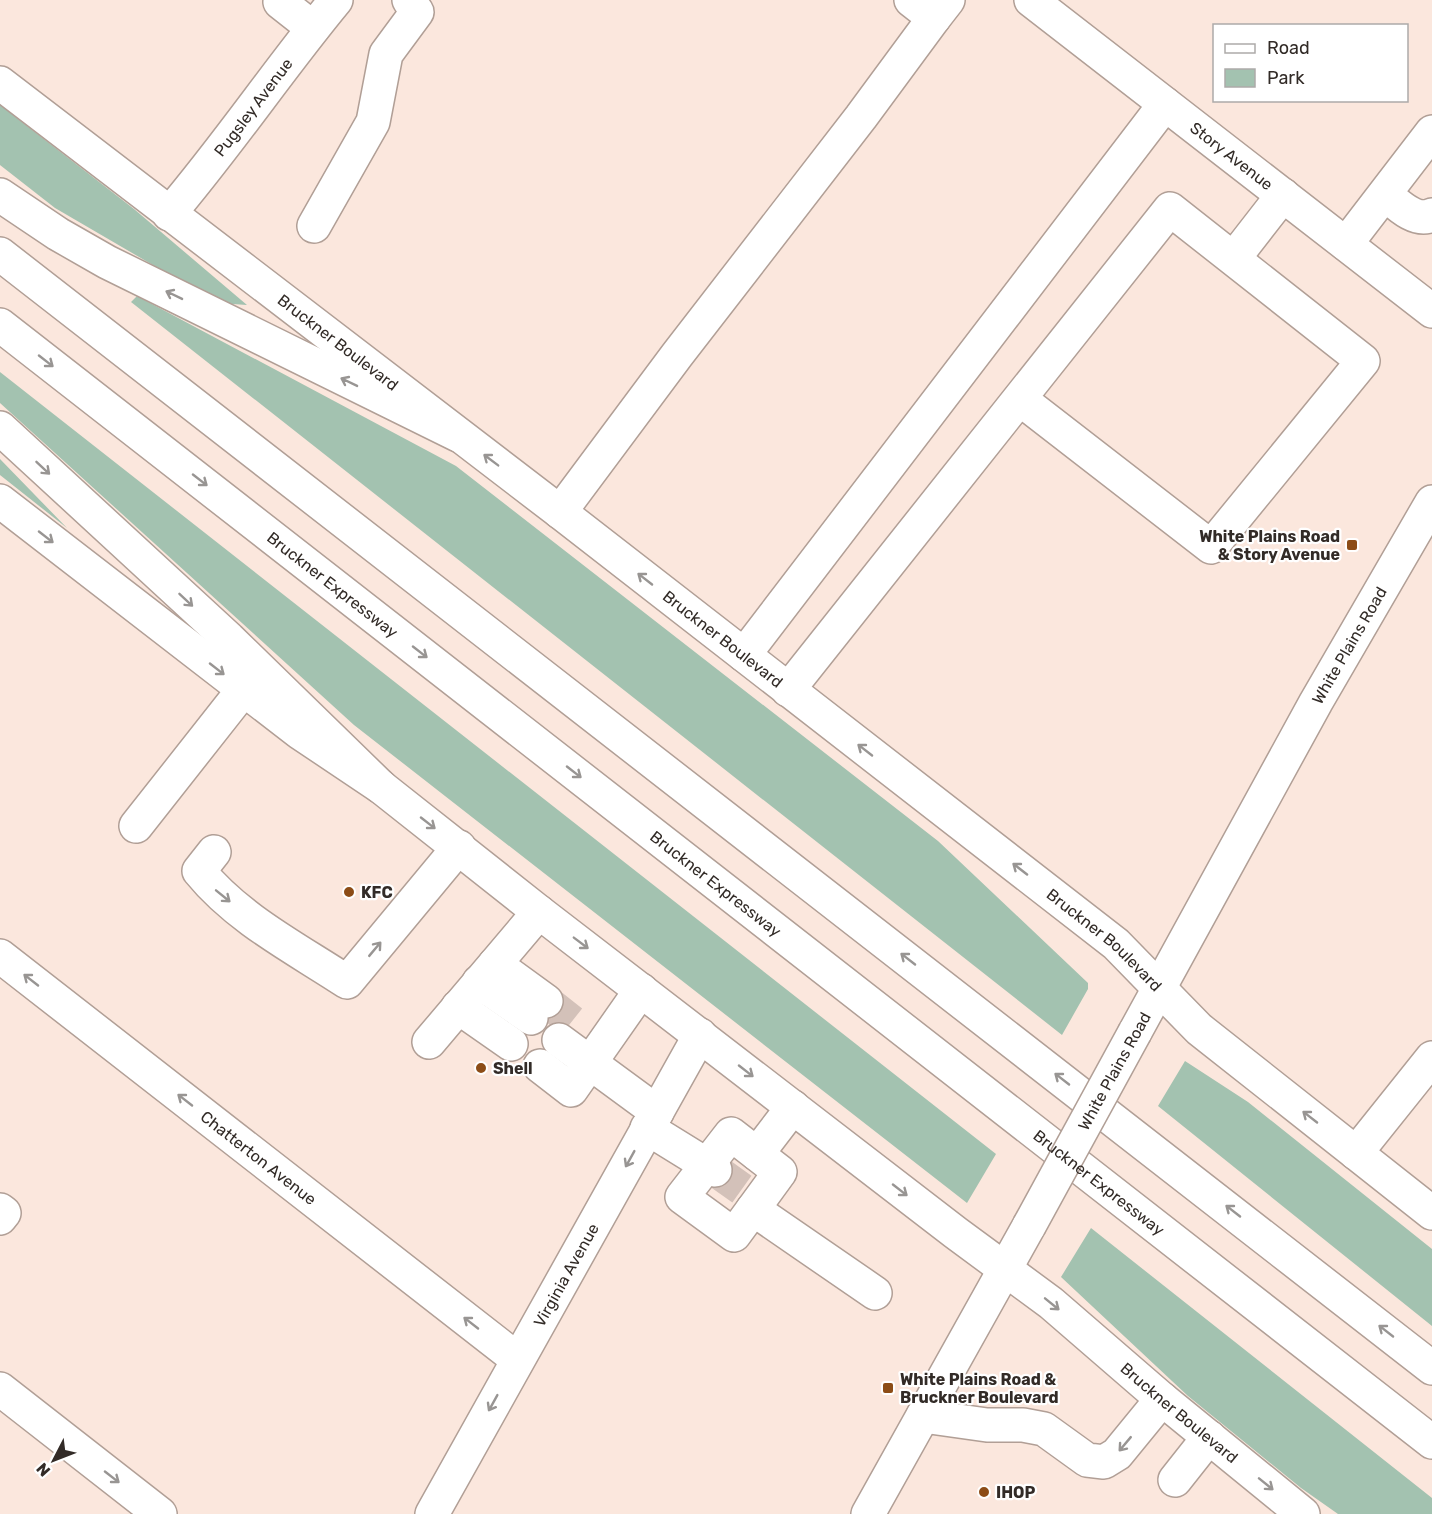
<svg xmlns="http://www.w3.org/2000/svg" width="1432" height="1514" font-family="Rubik,sans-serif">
<rect width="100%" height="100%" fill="#fbe7dd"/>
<path fill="#a3c2b0" d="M0,105l134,104 113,96 -29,-2 -163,-95 -55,-43z
M137,296l319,170 482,375 150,142v6l-26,46 -931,-733z
M0,372l996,782 -29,49 -613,-478 -354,-322z
M0,459l67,69 -67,-53z
M1185,1061l63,41 184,147v77l-274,-220z
M1091,1228l341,270v16h-94l-37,-26 -113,-92 -127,-119z"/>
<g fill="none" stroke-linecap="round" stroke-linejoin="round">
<path stroke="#d3c1b9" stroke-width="33" stroke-dasharray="33 16" stroke-linecap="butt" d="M546,1001l28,22
M715,1170l31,22"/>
<g stroke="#b19f96" stroke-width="36">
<g id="minor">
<path d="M911,0l23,18 14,-18"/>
<path id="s1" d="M1031,0l401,311"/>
<path d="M280,2l33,26"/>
<path d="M1385,194c12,10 30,29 47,21"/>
<path id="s2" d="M169,214c59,-69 109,-144 167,-214"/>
<path d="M314,226l59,-104 13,-68 31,-42 -8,-12"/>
<path d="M1346,244l86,-112"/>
<path d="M1234,258l49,-63"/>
<path d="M560,512l117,-157 184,-238 73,-99"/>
<path d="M744,655l421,-551"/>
<path d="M788,690l382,-481 193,152 -152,186 -191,-148"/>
<path d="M136,826l108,-137"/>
<path d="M214,852l-15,19c39,48 98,78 148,111l112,-135"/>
<path id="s3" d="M0,956l517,403"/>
<path d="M495,964l51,37"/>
<path d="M479,982l52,36"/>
<path d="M458,1007l53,37"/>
<path d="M559,1040l98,72"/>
<path d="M429,1042l110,-130"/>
<path d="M540,1066l31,24 70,-100"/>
<path d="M647,1128l68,42"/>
<path d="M731,1134l49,38 -46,63 -52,-38z"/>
<path d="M1356,1153l76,-95"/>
<path d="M757,1154l36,-47"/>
<path d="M753,1209l122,84"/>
<path d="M0,1210l4,3 -4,5"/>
<path d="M0,1389l160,125"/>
<path d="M923,1416l64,9h36l21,4 43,31 17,2 13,-8 45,-55"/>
<path d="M1175,1480l34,-43"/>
<path id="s4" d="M432,1514l268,-479"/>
</g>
</g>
<g stroke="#b19f96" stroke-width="36">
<g id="major">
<path id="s5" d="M0,83l560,429 556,432 83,85 233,184"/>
<path id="s6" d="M0,501l299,231 82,55 158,125 417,321 95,70 111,96 141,115"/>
<path id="s7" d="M1135,1032l181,-330 116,-200"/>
<path d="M868,1514l161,-288"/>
</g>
</g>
<g stroke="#b19f96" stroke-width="36">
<g id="highway">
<path d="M0,195l58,39 49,28 351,173"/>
<path d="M0,254l1432,1114"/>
<path id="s8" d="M0,325l1432,1117"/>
<path d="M0,428l229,211 152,148"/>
</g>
</g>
<use href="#minor" stroke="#fff" stroke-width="33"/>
<use href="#major" stroke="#fff" stroke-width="33"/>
<use href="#highway" stroke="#fff" stroke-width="33"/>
<g stroke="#b19f96" stroke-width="36" stroke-linecap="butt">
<path id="major-bridge" d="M1029,1226l106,-194"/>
</g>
<use href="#major-bridge" stroke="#fff" stroke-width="33"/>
</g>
<defs><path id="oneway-shaft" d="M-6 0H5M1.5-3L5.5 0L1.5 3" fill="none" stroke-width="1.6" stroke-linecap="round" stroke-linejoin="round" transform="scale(1.5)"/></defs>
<g stroke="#989593">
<use href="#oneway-shaft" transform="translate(174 295) rotate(-154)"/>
<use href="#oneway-shaft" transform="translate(46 361) rotate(38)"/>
<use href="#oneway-shaft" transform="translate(349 382) rotate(-154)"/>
<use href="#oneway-shaft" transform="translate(491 460) rotate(-143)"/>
<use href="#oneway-shaft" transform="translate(43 468) rotate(43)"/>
<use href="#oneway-shaft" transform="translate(200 480) rotate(38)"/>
<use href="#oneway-shaft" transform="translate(46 537) rotate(38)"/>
<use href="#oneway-shaft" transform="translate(645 579) rotate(-142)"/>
<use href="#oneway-shaft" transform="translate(186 600) rotate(43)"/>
<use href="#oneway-shaft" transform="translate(420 652) rotate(38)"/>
<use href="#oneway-shaft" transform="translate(217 669) rotate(38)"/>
<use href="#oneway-shaft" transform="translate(865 750) rotate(-142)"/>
<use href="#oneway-shaft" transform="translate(574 772) rotate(38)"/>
<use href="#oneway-shaft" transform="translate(428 823) rotate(38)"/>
<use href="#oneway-shaft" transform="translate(1020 869) rotate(-142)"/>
<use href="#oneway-shaft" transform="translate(223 896) rotate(39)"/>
<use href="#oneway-shaft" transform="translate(581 943) rotate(37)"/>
<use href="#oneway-shaft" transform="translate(375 949) rotate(-50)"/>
<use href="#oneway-shaft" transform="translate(908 959) rotate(-142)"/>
<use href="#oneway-shaft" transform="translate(31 980) rotate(-142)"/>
<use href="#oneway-shaft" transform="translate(746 1071) rotate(38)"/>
<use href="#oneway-shaft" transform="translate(1062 1079) rotate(-142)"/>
<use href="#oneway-shaft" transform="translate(185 1100) rotate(-142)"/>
<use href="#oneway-shaft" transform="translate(1310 1117) rotate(-142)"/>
<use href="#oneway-shaft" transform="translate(630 1159) rotate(119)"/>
<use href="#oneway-shaft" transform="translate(900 1190) rotate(38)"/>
<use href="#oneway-shaft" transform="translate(1233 1211) rotate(-142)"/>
<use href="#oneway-shaft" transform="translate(1052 1304) rotate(39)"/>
<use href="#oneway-shaft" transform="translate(471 1323) rotate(-142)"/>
<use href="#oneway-shaft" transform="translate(1386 1331) rotate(-142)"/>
<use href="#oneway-shaft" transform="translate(493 1403) rotate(119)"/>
<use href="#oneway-shaft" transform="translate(1125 1444) rotate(130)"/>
<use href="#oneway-shaft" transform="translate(112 1477) rotate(38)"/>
<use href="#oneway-shaft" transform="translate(1266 1484) rotate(39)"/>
</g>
<g fill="#8c4c16" stroke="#fff" stroke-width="2">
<rect x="1346" y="539" width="12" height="12" rx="3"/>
<circle cx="349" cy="892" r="6"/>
<circle cx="481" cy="1068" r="6"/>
<rect x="882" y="1382" width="12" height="12" rx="3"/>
<circle cx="984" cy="1492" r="6"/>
</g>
<g text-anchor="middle" stroke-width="4.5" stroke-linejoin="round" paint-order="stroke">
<g font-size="16" fill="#322b27" stroke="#fff">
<text dy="6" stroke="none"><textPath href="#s2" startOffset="136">Pugsley Avenue</textPath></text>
<text dy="6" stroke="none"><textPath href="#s1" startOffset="254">Story Avenue</textPath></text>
<text dy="6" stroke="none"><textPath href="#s5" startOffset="426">Bruckner Boulevard</textPath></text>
<text dy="6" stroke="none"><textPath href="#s8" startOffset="422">Bruckner Expressway</textPath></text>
<text dy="6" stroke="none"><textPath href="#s5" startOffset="912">Bruckner Boulevard</textPath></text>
<text dy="6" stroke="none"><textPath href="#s7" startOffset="442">White Plains Road</textPath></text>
<text dy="6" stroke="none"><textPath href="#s8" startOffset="908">Bruckner Expressway</textPath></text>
<text dy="6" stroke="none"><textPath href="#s5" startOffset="1398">Bruckner Boulevard</textPath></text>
<text transform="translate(1114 1071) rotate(-61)" y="6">White Plains Road</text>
<text dy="6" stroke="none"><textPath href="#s3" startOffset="328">Chatterton Avenue</textPath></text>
<text dy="6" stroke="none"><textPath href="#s8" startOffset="1394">Bruckner Expressway</textPath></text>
<text dy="6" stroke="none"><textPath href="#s4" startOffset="274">Virginia Avenue</textPath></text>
<text dy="6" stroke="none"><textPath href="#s6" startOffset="1491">Bruckner Boulevard</textPath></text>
</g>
<g font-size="16" font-weight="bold" fill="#322b27" stroke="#fff" text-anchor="start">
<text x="1340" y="542" text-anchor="end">White Plains Road<tspan x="1340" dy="18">&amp; Story Avenue</tspan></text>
<text x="361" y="898">KFC</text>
<text x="493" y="1074">Shell</text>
<text x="900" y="1385">White Plains Road &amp;<tspan x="900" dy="18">Bruckner Boulevard</tspan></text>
<text x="996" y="1498">IHOP</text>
</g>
</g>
<rect x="1213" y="24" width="195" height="78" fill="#ffffff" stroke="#adaaa9" stroke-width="1.5"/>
<rect x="1225" y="44" width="30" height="9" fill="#ffffff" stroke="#adaaa9" stroke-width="1.5"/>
<text x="1267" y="54" font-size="18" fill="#322b27">Road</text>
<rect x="1225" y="69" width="30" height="18" fill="#a3c2b0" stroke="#adaaa9" stroke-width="1.5"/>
<text x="1267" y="84" font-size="18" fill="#322b27">Park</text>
<g transform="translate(54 1460) rotate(228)" stroke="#ffffff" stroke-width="4.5" paint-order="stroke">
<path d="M0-4.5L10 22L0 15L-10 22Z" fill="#322b27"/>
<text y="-9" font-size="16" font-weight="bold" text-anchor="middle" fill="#322b27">N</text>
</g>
</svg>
